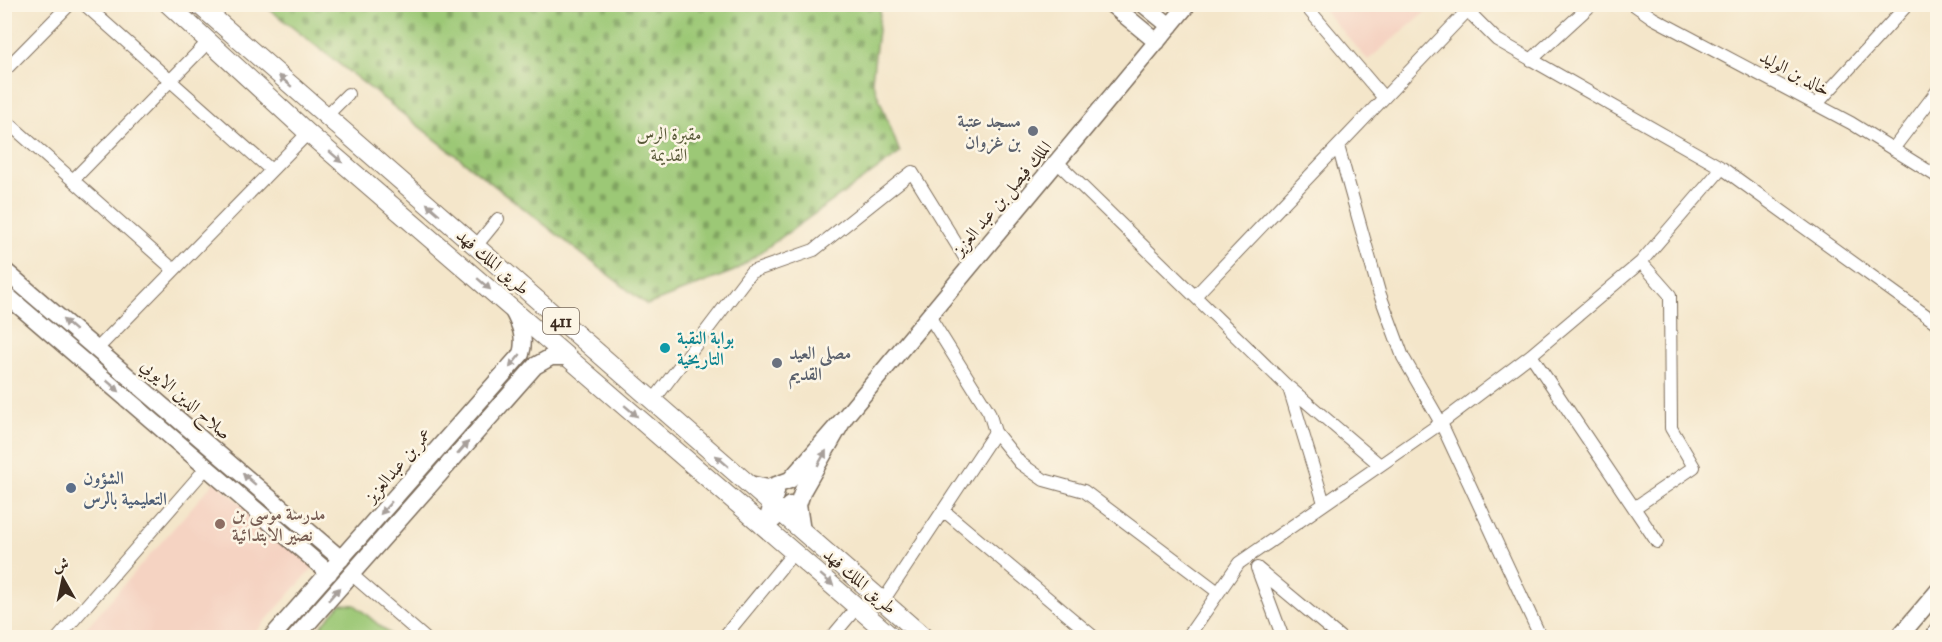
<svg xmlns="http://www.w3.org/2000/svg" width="1942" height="642" font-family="'IM FELL Great Primer',Amiri,serif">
<defs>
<pattern id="cemetery-stones" width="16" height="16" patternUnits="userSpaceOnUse" patternTransform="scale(1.5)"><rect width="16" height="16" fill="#9cc876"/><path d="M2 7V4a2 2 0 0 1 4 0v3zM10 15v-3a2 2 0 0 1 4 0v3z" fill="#80a360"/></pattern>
</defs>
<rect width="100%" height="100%" fill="#fcf5e5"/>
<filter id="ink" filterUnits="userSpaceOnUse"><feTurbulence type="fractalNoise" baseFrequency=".0167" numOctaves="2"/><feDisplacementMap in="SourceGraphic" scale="12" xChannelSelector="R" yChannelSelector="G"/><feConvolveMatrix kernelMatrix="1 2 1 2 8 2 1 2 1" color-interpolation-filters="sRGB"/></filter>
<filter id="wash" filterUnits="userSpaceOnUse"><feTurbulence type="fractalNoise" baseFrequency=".008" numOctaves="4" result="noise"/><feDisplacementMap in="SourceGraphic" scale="24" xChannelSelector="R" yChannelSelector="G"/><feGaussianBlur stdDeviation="1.35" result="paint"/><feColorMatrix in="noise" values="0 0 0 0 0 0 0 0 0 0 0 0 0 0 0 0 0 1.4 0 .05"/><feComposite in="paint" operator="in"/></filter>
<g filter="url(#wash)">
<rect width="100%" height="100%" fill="#f4e6ca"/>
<path fill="#f5d3c2" d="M1319,5h115l-66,55z
M215,481l99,86 -63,70 -174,1z"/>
<path fill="#9cc876" stroke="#6c794a" stroke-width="1.5" d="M341,604l14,1 38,32h-82z"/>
<path fill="url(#cemetery-stones)" stroke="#6c794a" stroke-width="1.5" d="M264,5h617l-9,75 28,73 -166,118 -87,34z"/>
</g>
<g filter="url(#ink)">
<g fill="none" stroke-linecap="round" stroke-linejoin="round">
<g stroke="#7c6c5a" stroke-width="14">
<path id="street" d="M84,4l187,166
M1304,4l80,94
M1461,4l36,36 225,128 216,156
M1633,4l20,14 198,105 87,54
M1531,60l61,-56
M4,71l66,-67
M1816,105l92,-101
M326,116l22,-22
M4,119l170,151
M1338,146l41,146 24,65 38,66 100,215
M1893,149l45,-59
M1057,162l232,226 35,115
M73,180l136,-139
M476,246l22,-27
M1195,296l272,-285
M929,316l60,96 6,20 25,31 24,17 40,11 134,101
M97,349l211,-216
M1531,355l126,187
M1290,388l90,77
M653,401l98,-129 63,-22 98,-78 58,94
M1634,508l60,-41 -23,-39 -1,-133 -29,-33
M943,510l152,128
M1257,568l84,70
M1257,568l26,70
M351,574l74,64
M883,601l112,-169
M58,638l149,-171
M723,638l71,-86
M831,638l26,-31
M1187,638l52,-75 202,-140 90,-68 110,-93 81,-94"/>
</g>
<g stroke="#7c6c5a" stroke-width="19">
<path id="secondary" d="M1111,4l46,38
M1143,4l27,22
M4,270l337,289
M4,293l325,280
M845,417l343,-413
M749,484l19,4 22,-8 55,-63 -42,73 -5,15 4,26
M776,492l-11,35 25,-22
M271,638l250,-284c5,-17 -1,-30 -9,-45
M295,638l240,-272 16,-9h17
M1898,638l40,-47
M1932,638l6,-7"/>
</g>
<g stroke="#7c6c5a" stroke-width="20">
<path id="primary" d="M168,4l140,129 585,505
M198,4l727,634"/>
</g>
<use href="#street" stroke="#fff" stroke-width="12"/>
<use href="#secondary" stroke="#fff" stroke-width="16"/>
<use href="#primary" stroke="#fff" stroke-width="18"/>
</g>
<defs><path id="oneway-solid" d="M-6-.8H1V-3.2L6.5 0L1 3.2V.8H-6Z" transform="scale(1.5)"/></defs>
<g fill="#a79f9a">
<use href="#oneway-solid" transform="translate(285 81) rotate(-139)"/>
<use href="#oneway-solid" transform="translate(336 157) rotate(41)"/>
<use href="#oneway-solid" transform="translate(433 209) rotate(-139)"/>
<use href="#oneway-solid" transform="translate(484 284) rotate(41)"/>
<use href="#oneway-solid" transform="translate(69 325) rotate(-139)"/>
<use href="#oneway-solid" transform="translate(515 361) rotate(129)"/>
<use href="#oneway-solid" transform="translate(113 386) rotate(41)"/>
<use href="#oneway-solid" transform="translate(631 411) rotate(41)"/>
<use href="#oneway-solid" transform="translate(463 448) rotate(-49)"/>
<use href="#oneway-solid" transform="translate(822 458) rotate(-60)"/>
<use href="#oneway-solid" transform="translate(722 461) rotate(-139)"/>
<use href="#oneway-solid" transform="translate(249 479) rotate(-139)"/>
<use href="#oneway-solid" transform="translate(386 508) rotate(131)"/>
<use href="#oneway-solid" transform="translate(827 580) rotate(41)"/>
<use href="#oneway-solid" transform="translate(334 594) rotate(-48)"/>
</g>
</g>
<g fill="#6b7280" stroke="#fcf5e5" stroke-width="2">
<circle cx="1033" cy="131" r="6"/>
<circle cx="777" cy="363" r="6"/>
</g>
<circle fill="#0f9aa8" stroke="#fcf5e5" stroke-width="2" cx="665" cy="348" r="6"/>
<circle fill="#5c6f8a" stroke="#fcf5e5" stroke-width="2" cx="71" cy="488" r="6"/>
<circle fill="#8d6e63" stroke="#fcf5e5" stroke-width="2" cx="220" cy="524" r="6"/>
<g text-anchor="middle" stroke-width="5" stroke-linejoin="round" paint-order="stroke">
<rect fill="#fcf5e5" stroke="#75675a" stroke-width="1.5" x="543" y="308" width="36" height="26" rx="4.5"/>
<g font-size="16" font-weight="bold" fill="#3b2a1e">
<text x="561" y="327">411</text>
</g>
<g font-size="18" fill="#3b2a1e" stroke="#fcf5e5">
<text transform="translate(1795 73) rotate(28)" y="6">خالد بن الوليد</text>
<text transform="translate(1002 198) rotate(-50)" y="6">الملك فيصل بن عبد العزيز</text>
<text transform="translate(493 262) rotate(41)" y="6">طريق الملك فهد</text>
<text transform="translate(186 399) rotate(41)" y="6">صلاح الدين الايوبي</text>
<text transform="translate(398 465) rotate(-49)" y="6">عمر بن عبدالعزيز</text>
<text transform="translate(860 581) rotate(41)" y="6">طريق الملك فهد</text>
</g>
<g font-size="18" font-weight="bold" fill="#5b616d" stroke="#fcf5e5" text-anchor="end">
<text x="1021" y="127">مسجد عتبة<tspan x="1021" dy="21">بن غزوان</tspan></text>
<text x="789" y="359" text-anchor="start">مصلى العيد<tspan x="789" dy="21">القديم</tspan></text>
</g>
<g font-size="18" fill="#585938" stroke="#fcf5e5">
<text x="669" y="140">مقبرة الرس<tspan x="669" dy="21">القديمة</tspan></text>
</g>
<g font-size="18" font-weight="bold" fill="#0d838f" stroke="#fcf5e5" text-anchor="start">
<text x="677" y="344">بوابة النقبة<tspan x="677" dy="21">التاريخية</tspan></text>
</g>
<g font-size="18" font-weight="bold" fill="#4e5e75" stroke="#fcf5e5" text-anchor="start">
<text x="83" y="484">الشؤون<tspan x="83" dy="21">التعليمية بالرس</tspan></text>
</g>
<g font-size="18" font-weight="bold" fill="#785e54" stroke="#fcf5e5" text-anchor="start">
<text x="232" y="520">مدرسة موسى بن<tspan x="232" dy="21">نصير الابتدائية</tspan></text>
</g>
</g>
<rect width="1942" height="642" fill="none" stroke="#fcf5e5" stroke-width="24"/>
<g transform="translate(63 579) rotate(351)" stroke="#fcf5e5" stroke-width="4.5" paint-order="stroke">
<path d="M0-4.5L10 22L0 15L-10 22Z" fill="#3b2a1e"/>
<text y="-9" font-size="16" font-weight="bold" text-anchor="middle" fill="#3b2a1e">ش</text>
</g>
</svg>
